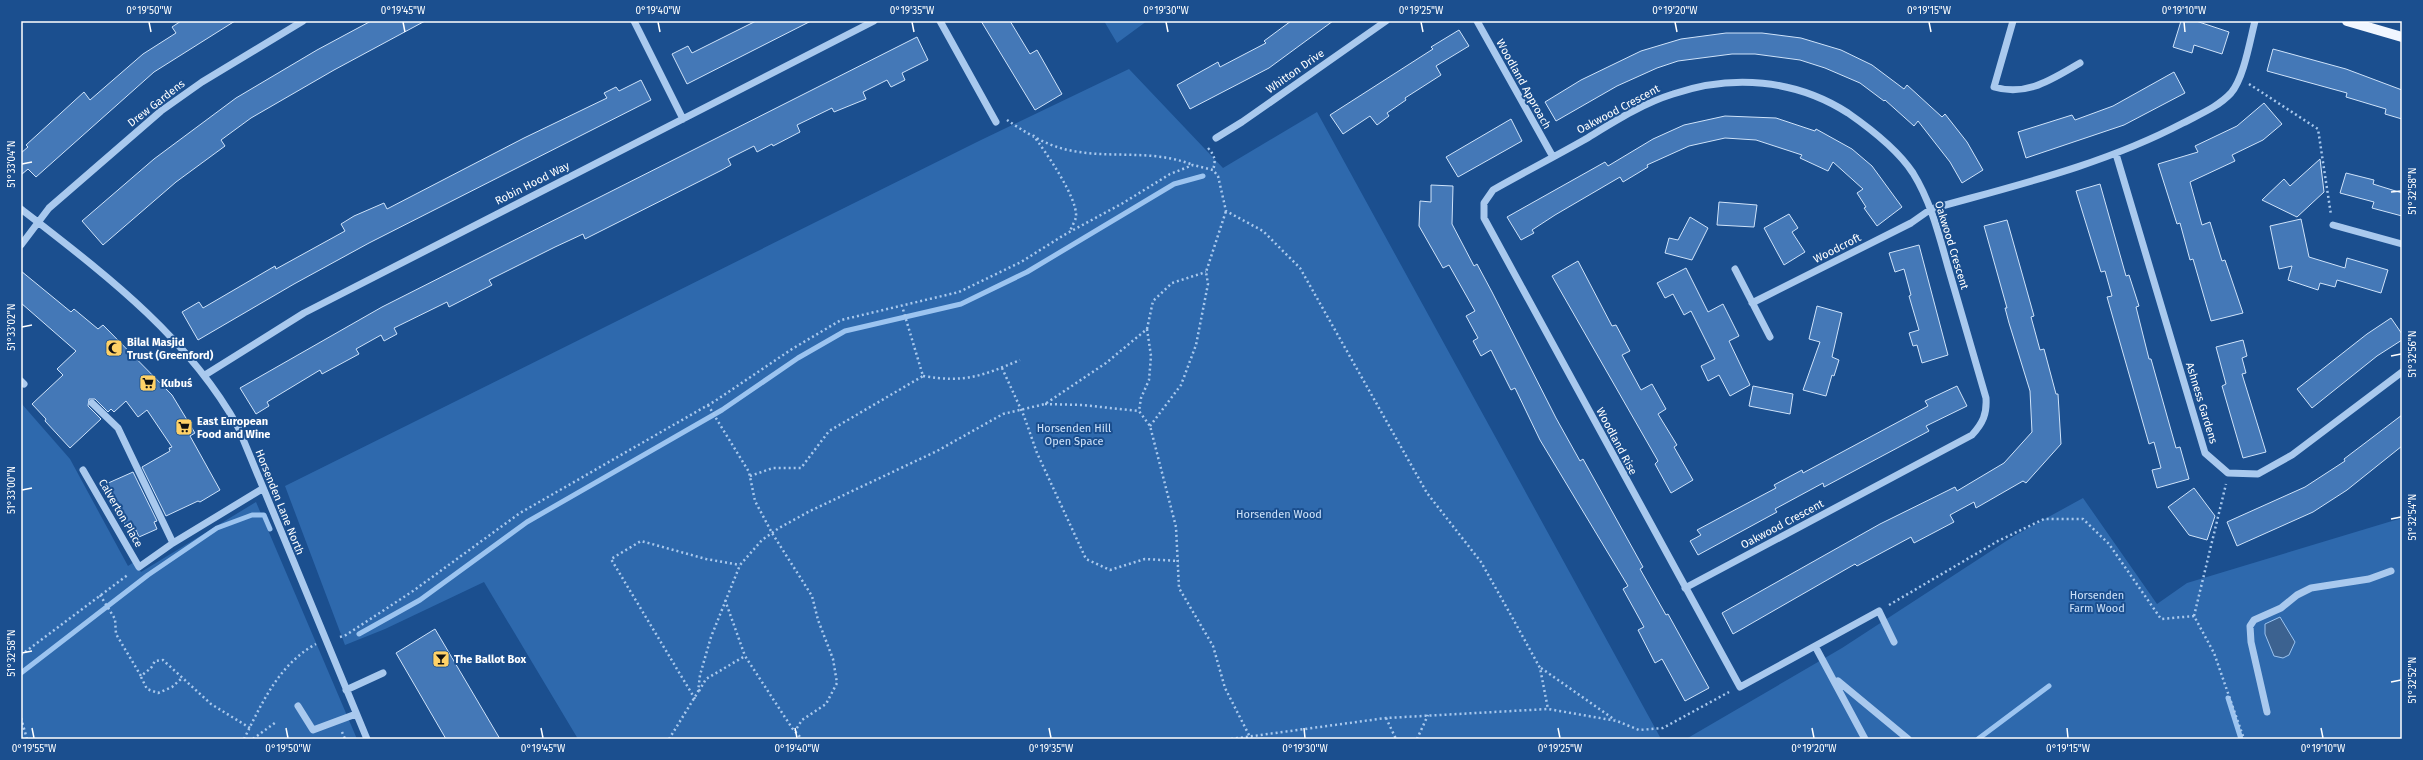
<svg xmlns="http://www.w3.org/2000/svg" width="2423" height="760" font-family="'Fira Sans',sans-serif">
<rect width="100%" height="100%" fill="#1b4f8f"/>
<path fill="#2e69ad" d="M1104,21h43l-30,22z
M1129,69l94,99 94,-56 343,625 -2,2h-1080l-94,-157 -99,47 -40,16 -60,-159 696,-346z
M21,403l49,56 58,107 6,-4 7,10 115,-70 101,237h-336z
M2083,498l74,106 30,-21 215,-65v221h-716l156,-91 172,-112z"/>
<path fill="#3c6290" stroke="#9cc4f0" d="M2280,617l15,25 -6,13 -6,3 -9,-2 -9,-22v-10z"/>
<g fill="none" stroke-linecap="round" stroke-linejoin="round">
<path stroke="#9cc4f0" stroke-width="5" d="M359,634l61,-34 107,-78 195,-112 76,-52 47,-27 116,-27 66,-32 147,-88 29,-8
M21,673l127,-98 69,-47 35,-13h12l6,14
M2228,698l13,41
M1978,739l71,-53"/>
</g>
<path fill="#4478b7" stroke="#cfe3fa" d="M181,21h54l-81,51 -118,105 -8,-8 -7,6v-22l7,-6 -2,-2 58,-53 6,8 53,-46 33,-21 -4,-6z
M371,21h54l-91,49 -83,48 -30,22 4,6 -49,36 -73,63 -21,-24 72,-62 82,-61 81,-48z
M756,21h55l-124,63 -15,-30 16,-8 4,7z
M981,21h29l20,33 7,-4 25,44 -27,16z
M1291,21h42l-64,47 -79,41 -13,-24 41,-23 2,5 46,-24 -2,-2z
M2181,21h15l33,11 -7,22 -28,-9 -2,8 -19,-6z
M1459,30l10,16 -33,20 5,9 -36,23 1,2 -19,13 2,3 -12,9 -7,-9 -27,18 -13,-19 103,-66 -2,-2z
M1726,33h36l39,5 40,12 31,15 32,24 3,-4 35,32 3,-3 22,28 16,28 -21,13 -12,-21 -32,-41 -4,5 -29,-26 -1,1 -24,-18 -35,-15 -25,-8 -45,-6h-23l-54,7 -21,7 -40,18 -61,35 -11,-19 36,-22 60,-29 40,-12z
M917,37l11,23 -26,13 3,7 -14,7 -4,-7 -24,12 3,7 -32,13 -2,-4 -35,17 3,7 -27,14 -1,-2 -15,8 -3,-6 -26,13 3,6 -9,5 -137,69 -2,-5 -28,13 -66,33 3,5 -43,22 -2,-5 -53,26 3,6 -13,7 -3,-6 -25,14 3,5 -37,20 -2,-4 -53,32 2,4 -13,8 -16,-26 142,-81z
M2273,49l73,20 56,21v29l-17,-5 1,-5 -40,-12 1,-4 -80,-22z
M2174,72l11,21 -61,32 -98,33 -8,-26 54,-17 3,5 38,-14z
M641,80l10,20 -282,143 -75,41 -96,56 -16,-28 17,-10 4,6 72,-42 1,3 69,-38 -4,-7 13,-8 30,-13 3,6 137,-71 83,-40 -3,-5 12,-6 3,4z
M2264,103l18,21 -19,16 -31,15 3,6 -45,21 12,43 8,-3 12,39 3,-1 18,53 -32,8 -18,-62 -3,1 -10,-37 -3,1 -19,-60 40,-12 -3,-6 42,-20z
M1725,116l51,2 39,13 1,-2 36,20 20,17 30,41 -25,19 -13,-18 2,-1 -9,-14 6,-4 -30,-27 -5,9 -28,-13 2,-3 -46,-15 -31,-2 -36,8 -42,19 1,2 -25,15 -3,-5 -65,38 -23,15 2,3 -13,7 -14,-23 98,-55 3,4 45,-27 31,-14z
M1511,119l11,22 -64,36 -12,-20z
M2320,159l4,33 -27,25 -35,-17 22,-21 6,7z
M2346,173l28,7 -1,4 29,9v23l-30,-8 2,-6 -34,-9z
M2100,184l26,92 3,-1 10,31 -3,1 13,52h2l25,89 4,-1 9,32 -32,9 -5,-18 9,-2 -7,-26 -5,2 -42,-147 5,-1 -7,-25 -4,1 -25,-81z
M1431,185l22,1 -1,38 22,42 3,-2 15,28 64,126 24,43 3,-2 60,108 -3,2 26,46 2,-1 41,74 -24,13 -23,-42 -7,4 -17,-33 6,-3 -21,-38 5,-3 -88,-146 -25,-52 -4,2 -20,-40 -10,6 -8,-15 5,-3 -12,-22 9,-5 -26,-46 -6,3 -24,-42 1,-25 11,1z
M1719,202l38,3 -3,22 -37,-2z
M1789,214l9,14 -6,4 13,20 -21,13 -20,-37z
M1690,217l18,11 -16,32 -27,-7 4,-15 9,2z
M2301,219l8,38 36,11 2,-10 41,12 -7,23 -44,-13 -2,7 -15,-4 -2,7 -30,-10 4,-14 -13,3 -9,-43z
M2007,220l27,96 -3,1 9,33 4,-1 12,45h2l3,50 -35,39 -3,-2 -47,27 -2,-6 -24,13 4,7 -40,21 -3,-6 -54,29 -2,-2 -122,70 -11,-21 158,-89 75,-37 2,4 47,-28 28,-31 -2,-41 -21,-68 -4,-15h2l-23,-82z
M1919,245l29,110 -26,8 -5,-18 -4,1 -4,-13 10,-3 -10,-34 2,-1 -7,-26 -9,3 -6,-19z
M1578,261l34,65 4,-1 14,26 -8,4 19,35 11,-6 14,25 -8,5 19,31 -3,2 19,33 -22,13 -16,-29 3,-3 -106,-185z
M1686,268l22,44 15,-8 16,32 -10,5 21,44 -20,11 -11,-21 -11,6 -7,-15 14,-7 -24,-48 -7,4 -11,-21 -8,4 -8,-15z
M21,271l50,41 3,-3 24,20 5,-4 69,70 23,38 -5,3 30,54 -20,12 -2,-1 -32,15 -24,-49 28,-16 -1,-3 3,-1 -25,-37 -9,7 -12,-16 -12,11 -3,-3 -3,3 -13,-13h-6l-1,7 13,13 -31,29 -25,-27 1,-2 -14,-15 31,-29 -6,-6 19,-18 -55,-48z
M1817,306l25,7 -10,44 7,3 -5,16 -2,-1 -6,21 -23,-6 17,-48 -11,-3z
M2391,318l11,16v6l-25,16 -65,52 -15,-19 70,-55z
M2243,340l4,16 -5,2 4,15 -4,1 24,78 -23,6 -21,-72 4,-2 -10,-37z
M1753,386l40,8 -3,20 -41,-8z
M1957,386l10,20 -41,20 3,5 -105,56 -1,-4 -48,26 2,3 -79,43 -8,-14 11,-6 -4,-5 79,-42 -2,-3 28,-15 1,3 125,-67 -3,-5z
M2402,415v31l-55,44 -34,22 -76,34 -10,-24 78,-35 40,-26 -1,-2z
M133,472l24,49 -3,1 3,7 -18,8 -3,-7 -7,3 -23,-49z
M2194,488l21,28 -8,24 -18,-5 -21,-28z
M435,629l65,110h-54l-50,-86z"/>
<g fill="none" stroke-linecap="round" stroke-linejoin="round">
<path stroke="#a9c9ee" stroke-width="2.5" stroke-dasharray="2 3" stroke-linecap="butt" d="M2249,84l69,45 13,86
M1007,120c16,11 37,24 57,29 42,11 87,-1 129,16
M1033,135c12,16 45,63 43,82 -1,5 -5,10 -6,15
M1208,148c7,8 8,12 5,22
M1147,329l4,27 -2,24 -8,18 -2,13 11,15 26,101 3,61 34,58 12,42 26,51
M1002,368l22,48 13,37 49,106 24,11 35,-11 34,2
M923,376c42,7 59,0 97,-16
M1045,404l37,1 57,6
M708,405l41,67 6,29 17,32 40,63 6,24 15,39 4,24 -11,21 -24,16 -7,11
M1150,426l31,-41 15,-40 12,-61 -2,-12 20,-61
M750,476l23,-8h28l28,-37 94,-55 -21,-70
M100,595l15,24 1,15 25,42 10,-8 4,-7 8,-1 48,44 39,24
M725,600l20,56
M1889,605l109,-64 46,-22h39l26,25 52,75 33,-3 20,37 30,86
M2194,616l32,-132
M340,637l6,-2 67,-44 107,-78 195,-112 77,-52 49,-29 118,-28 62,-30 43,-27 59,-32 47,-29 23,-9 20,5 5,6 8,35 37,20 37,37 127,225 54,69 31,55 28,51 8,41
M21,655l108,-81
M1541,668l74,52
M141,677l6,12 11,4 14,-6 9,-8
M699,691l7,-12 39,-23 47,72 10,11
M695,699l-84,-140 30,-18 65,18 34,6
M21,718l6,21
M1386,718l10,21
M342,732l3,7
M244,739c18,-36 35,-75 72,-95
M253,739l23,-17
M669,739l29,-47 2,-17 11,-38 29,-72 22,-25 17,-12 31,-17 127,-60 66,-37 42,-10 61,-41 41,-34 6,-28 19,-18 34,-11
M1231,739l155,-21 162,-9 69,12 22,9 24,-2 66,-36
M1417,739l11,-24"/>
<path stroke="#a9c9ee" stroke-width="7" d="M634,21l49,98
M940,21l56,101
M1477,21l76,136
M2013,21l-19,66c33,10 58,-8 86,-24
M1216,138l26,-16 144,-101
M2116,154l89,299 23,20 30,1 34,-19 110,-83
M21,209c81,63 166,126 217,218l129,312
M2333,225l69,19
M21,245l28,-37 112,-97 41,-29 101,-61
M1735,269l35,68
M1752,303l159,-80 20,-14c86,-24 172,-44 252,-86 17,-9 35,-16 48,-30 13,-15 19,-53 24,-72
M205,375l99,-62 570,-292
M21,381l3,3
M92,403l26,25 55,115
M83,470l56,97 34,-24 89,-54
M1685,588l287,-153c11,-12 15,-21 14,-37 -13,-44 -25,-87 -38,-131 -9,-32 -17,-65 -35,-94 -15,-23 -42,-44 -65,-60 -53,-34 -116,-39 -175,-19 -32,10 -61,29 -89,46 -30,17 -61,33 -91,50l-9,13v15l256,469 139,-76 15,31
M1815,646l50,93
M1838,681l70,58
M346,690l37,-17
M298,706l15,24 43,-16
M2267,712l-16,-70 -1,-16 4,-6 27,-12 16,-13 14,-7 58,-9 22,-8"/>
<path stroke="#f0f6ff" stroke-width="10" d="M2347,21l55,16"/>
</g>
<path fill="none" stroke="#fff" stroke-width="1.5" d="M149,22l2,10M403,22l2,10M658,22l2,10M912,22l2,10M1166,22l2,10M1421,22l2,10M1675,22l2,10M1929,22l2,10M2184,22l1,10M22,164l10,-2M2391,192l10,-1M22,327l10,-2M2391,356l10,-2M22,490l10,-2M2391,519l10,-2M22,653l10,-2M2391,682l10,-2M32,728l2,10M286,728l2,10M541,728l2,10M795,728l2,10M1049,728l2,10M1304,728l1,10M1558,728l2,10M1812,728l2,10M2067,728l1,10M2321,728l2,10"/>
<defs>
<g id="mosque-square" transform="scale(0.9)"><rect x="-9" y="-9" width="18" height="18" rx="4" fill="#ffd166" stroke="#1b4f8f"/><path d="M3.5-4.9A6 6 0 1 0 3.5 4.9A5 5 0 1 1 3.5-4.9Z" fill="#111"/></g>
<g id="supermarket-square" transform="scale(0.9)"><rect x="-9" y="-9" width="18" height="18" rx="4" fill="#ffd166" stroke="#1b4f8f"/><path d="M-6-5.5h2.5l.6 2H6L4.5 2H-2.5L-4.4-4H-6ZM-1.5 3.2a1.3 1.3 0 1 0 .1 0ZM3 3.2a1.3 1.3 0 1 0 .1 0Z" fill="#111"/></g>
<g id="bar-square" transform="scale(0.9)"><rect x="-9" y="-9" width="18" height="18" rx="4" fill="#ffd166" stroke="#1b4f8f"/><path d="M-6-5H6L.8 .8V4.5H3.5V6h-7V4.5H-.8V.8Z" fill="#111"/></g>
</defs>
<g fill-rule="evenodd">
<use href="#mosque-square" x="114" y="348"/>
<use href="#supermarket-square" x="148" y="383"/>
<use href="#supermarket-square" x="184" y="427"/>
<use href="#bar-square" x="441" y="659"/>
</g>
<g text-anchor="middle" stroke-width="4" stroke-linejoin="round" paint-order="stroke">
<g font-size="11" fill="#fff" stroke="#1b4f8f">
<text transform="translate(1295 71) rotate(-35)" y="4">Whitton Drive</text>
<text transform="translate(1524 84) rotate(61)" y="4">Woodland Approach</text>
<text transform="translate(156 103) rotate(-38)" y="4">Drew Gardens</text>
<text transform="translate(1618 109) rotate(-28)" y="4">Oakwood Crescent</text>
<text transform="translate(532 183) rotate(-27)" y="4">Robin Hood Way</text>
<text transform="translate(1952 245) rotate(73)" y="4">Oakwood Crescent</text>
<text transform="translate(1837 248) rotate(-27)" y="4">Woodcroft</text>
<text transform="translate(2202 403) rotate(73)" y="4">Ashness Gardens</text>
<text transform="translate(1617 441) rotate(62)" y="4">Woodland Rise</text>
<text transform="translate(280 502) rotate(68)" y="4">Horsenden Lane North</text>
<text transform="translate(121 513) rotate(60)" y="4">Calverton Place</text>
<text transform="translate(1782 524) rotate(-28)" y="4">Oakwood Crescent</text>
</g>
<g font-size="11" font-weight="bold" fill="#fff" stroke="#1b4f8f" text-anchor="start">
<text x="127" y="346">Bilal Masjid<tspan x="127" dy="13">Trust (Greenford)</tspan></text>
<text x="161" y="387">Kubuś</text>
<text x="197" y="425">East European<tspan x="197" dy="13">Food and Wine</tspan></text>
<text x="454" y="663">The Ballot Box</text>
</g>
<g font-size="11" fill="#cfe3fa" stroke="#1b4f8f">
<text x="1074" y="432">Horsenden Hill<tspan x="1074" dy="13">Open Space</tspan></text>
<text x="1279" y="518">Horsenden Wood</text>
<text x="2097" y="599">Horsenden<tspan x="2097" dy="13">Farm Wood</tspan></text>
</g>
</g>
<rect width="2423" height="760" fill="none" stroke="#1b4f8f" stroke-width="44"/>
<rect x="22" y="22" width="2379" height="716" fill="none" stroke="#fff" stroke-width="1.5"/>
<g font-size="10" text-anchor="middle" fill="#fff">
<text x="149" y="14">0°19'50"W</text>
<text x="403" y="14">0°19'45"W</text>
<text x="658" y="14">0°19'40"W</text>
<text x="912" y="14">0°19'35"W</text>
<text x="1166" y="14">0°19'30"W</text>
<text x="1421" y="14">0°19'25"W</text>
<text x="1675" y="14">0°19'20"W</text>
<text x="1929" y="14">0°19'15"W</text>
<text x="2184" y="14">0°19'10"W</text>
<text transform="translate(11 164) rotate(-90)" y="4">51°33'04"N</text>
<text transform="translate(2412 191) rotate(-90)" y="4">51°32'58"N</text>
<text transform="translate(11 327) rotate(-90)" y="4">51°33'02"N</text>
<text transform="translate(2412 354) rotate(-90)" y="4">51°32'56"N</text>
<text transform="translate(11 490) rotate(-90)" y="4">51°33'00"N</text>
<text transform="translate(2412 517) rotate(-90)" y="4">51°32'54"N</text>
<text transform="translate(11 653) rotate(-90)" y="4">51°32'58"N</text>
<text transform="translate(2412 680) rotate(-90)" y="4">51°32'52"N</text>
<text x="34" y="752">0°19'55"W</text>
<text x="288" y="752">0°19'50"W</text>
<text x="543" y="752">0°19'45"W</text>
<text x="797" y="752">0°19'40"W</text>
<text x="1051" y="752">0°19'35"W</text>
<text x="1305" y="752">0°19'30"W</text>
<text x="1560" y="752">0°19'25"W</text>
<text x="1814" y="752">0°19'20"W</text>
<text x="2068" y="752">0°19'15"W</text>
<text x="2323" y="752">0°19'10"W</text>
</g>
</svg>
